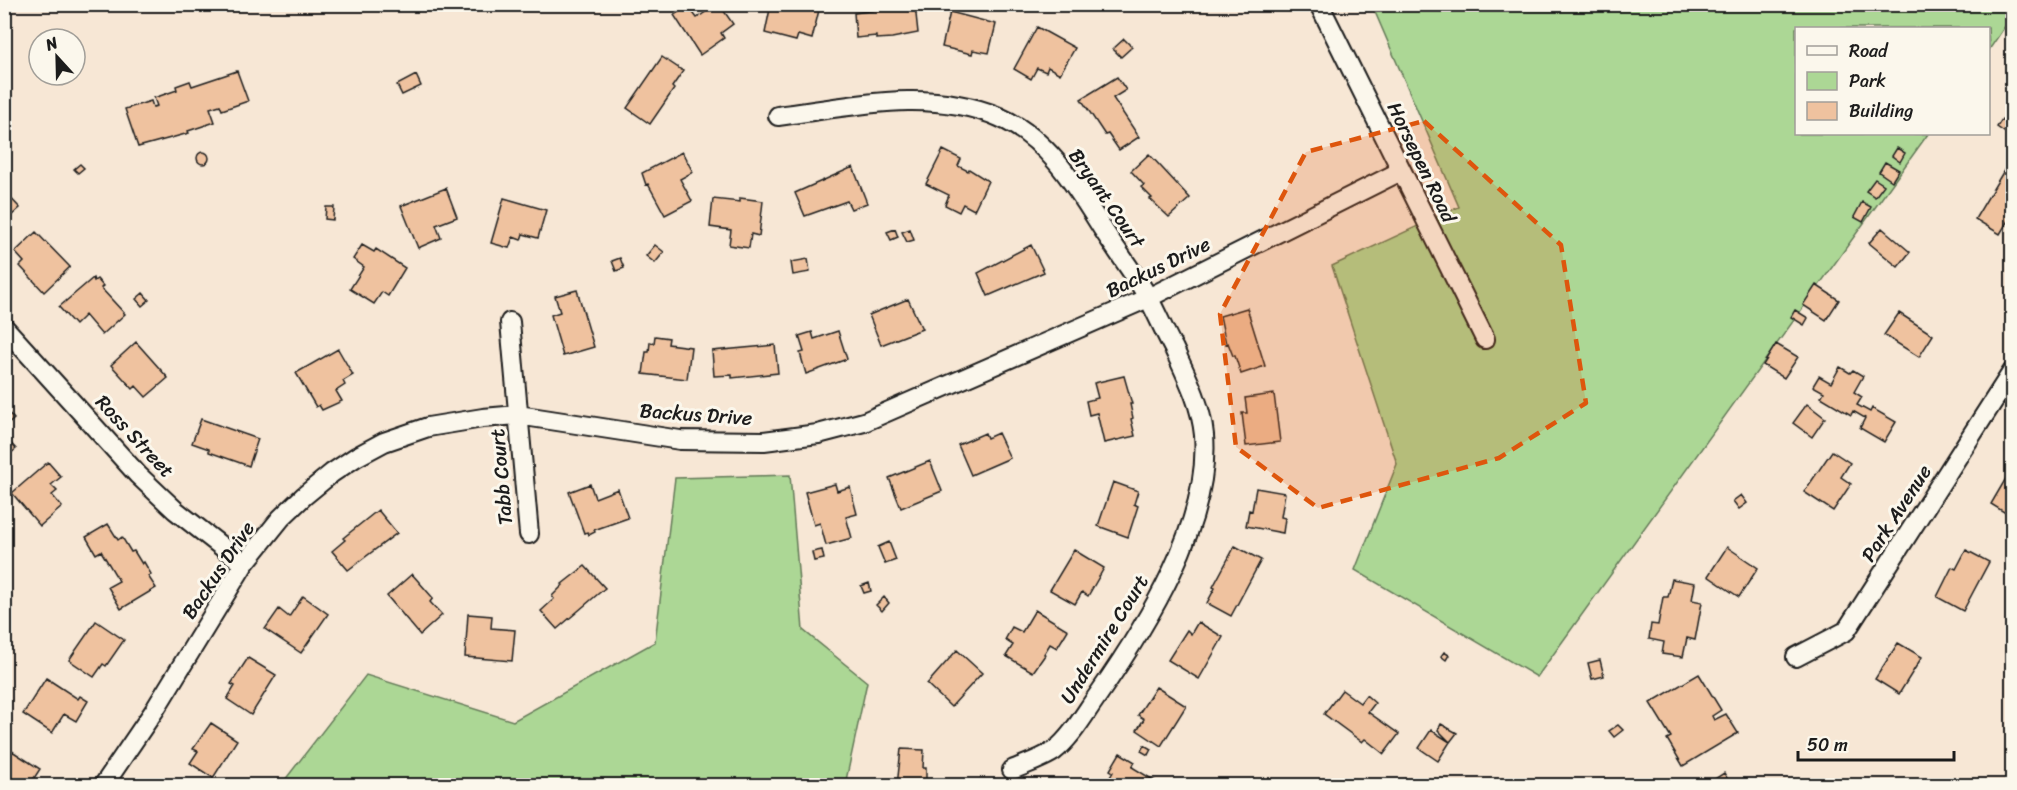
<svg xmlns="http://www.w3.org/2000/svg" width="2017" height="790" font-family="Sriracha,sans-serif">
<rect width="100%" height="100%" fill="#f7e7d5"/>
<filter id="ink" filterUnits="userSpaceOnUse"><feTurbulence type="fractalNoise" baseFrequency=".0167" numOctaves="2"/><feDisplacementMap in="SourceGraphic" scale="12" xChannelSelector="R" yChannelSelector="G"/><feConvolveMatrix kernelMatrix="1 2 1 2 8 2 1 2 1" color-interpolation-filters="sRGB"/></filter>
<g filter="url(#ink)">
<path fill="#acd795" stroke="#647a58" stroke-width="1.5" d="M1372,5h640v11l-23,34 -1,-22h-192v106h132l-391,543 -182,-107 42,-106 -65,-198 127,-59z
M790,475l13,155 64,52 -22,103h-564l85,-110 147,46 142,-79 20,-164z"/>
<path fill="#efc29f" stroke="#1c1c1c" stroke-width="1.5" d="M717,4h2l14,20 -12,9 3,5 -24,17 -26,-40 14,-9 9,12z
M771,4h24l24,6 -7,29 -14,-4 -2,6 -31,-8z
M915,5l3,28 -26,5 -16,1v-3l-20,2 -2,-25z
M950,12l46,12 -7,29 -16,-3 -1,4 -30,-7z
M1037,27l38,21 -15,26 -12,-7 -2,5 -9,-4 -6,11 -17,-10z
M1124,39l8,8 -11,10 -8,-8z
M662,57l21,14 -11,16 2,2 -24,35 -23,-16z
M237,71l11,30 -26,9 -2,-5 -10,3 5,14 -27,9 1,2 -51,14 -13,-38 26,-8 2,6 4,-1 -3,-8 23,-8 -1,-4 14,-5 2,5z
M416,75l5,11 -19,9 -5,-10z
M1117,77l9,13 -13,8 26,39 -20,13 -11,-16 -3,1 -24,-36z
M2002,119l10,6 -5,9 -10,-7z
M1897,148l8,5 -5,9 -8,-6z
M943,150l18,9 -3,7 10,5 1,-2 19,12 -14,29 -11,-6 -4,8 -14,-7 4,-10 -23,-11z
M197 158a6 6 0 1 1 12 0a6 6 0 1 1-12 0Z
M682,152l11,20 -13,7 12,22 -27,14 -17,-31 -2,1 -4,-12z
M1149,154l41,44 -21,19 -19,-18 2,-1 -11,-11 3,-2 -13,-14z
M2012,157v57l-12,20 -25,-15z
M1885,162l14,8 -7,11 -13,-9z
M80,164l4,4 -6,5 -4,-4z
M853,167l14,36 -16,6 -4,-8 -42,15 -10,-23z
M1875,179l9,6 -9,12 -9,-6z
M446,188l11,29 -21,8 5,13 -23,10 -17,-42z
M4,191l16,17 -16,14z
M504,198l42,12 -8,28 -15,-4 -2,6 -8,-3 -4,11 -18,-5z
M740,198l23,3 -4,35 -8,-2 -2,14 -20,-3 2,-15 -21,-3 3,-28 27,3z
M1862,202l9,5 -8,15 -9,-5z
M326,207h8l-1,13 -8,-1z
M1882,228l28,24 -12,15 -29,-24z
M895,229l3,8 -7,3 -4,-8z
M910,229l4,11 -7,2 -5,-10z
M36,232l34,35 -26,25 -24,-26 4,-4 -9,-10z
M362,245l12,7 2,-3 29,19 -17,28 -6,-4 -8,12 -24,-15 14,-22 -11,-8z
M655,245l9,7 -9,11 -9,-7z
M1031,245l13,27 -56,24 -10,-23z
M620,258l4,10 -8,3 -4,-10z
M808,259l2,13 -17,3 -2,-13z
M93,278l1,3 3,-2 6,7 -2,2 24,26 -23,21 -17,-20 -10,10 -16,-18z
M1816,285l23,15 -13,20 -23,-15z
M577,290l17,57 -31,9 -12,-41 9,-3 -5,-16z
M143,293l6,7 -7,6 -6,-7z
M908,299l14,30 -41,16 -12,-30z
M1247,308l18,58 -24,8 -6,-18h-2l-5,-13 -2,1 -6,-28z
M1795,310l13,8 -4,7 -13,-8z
M1899,313l34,22 -14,22 -35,-22z
M838,331l9,28 -41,15 -6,-21 4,-1 -5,-16 13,-4 2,7z
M655,336l14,2 -1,6 23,3 -4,32 -44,-5 3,-22h3l1,-10 4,1z
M136,342l32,36 -22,19 -10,-11 -3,3 -22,-24z
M1776,344l22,13 -14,21 -21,-13z
M775,345l3,28 -46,5v-3l-18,1 -2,-25z
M338,349l15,26 -10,6 2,4 -9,6 6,10 -20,9 -3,-5 -3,2 -20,-34z
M1840,367l10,6 3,-3 10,6 -9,16 8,5 -5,8 13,7 2,-4 24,14 -12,20 -24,-14 5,-10 -12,-7 -2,4 -30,-18 3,-5 -11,-6 6,-10 12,7z
M1124,376l8,28h-2l3,14 -2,1 4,17 -31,7 -7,-30 -8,2 -3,-14 12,-3 -4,-15z
M1274,394l6,48 -34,4 -4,-33h5l-2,-15z
M1807,404l18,14 -13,19 -19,-14z
M4,408l10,11 -10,9z
M201,419l57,20 -9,27 -40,-14v-3l-17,-6z
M985,433l2,5 11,-5 12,25 -39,17 -13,-30z
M4,436l12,13 -12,10z
M1832,451l18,12 -9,14 10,7 -18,27 -29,-19z
M930,461l12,30 -41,17 -12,-30z
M48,462l13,15 -10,8 6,6 -5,4 10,12 -22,19 -28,-33z
M2012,468v49l-21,-13z
M1113,482l25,9 -4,13 4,2 -10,31 -30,-11z
M590,484l5,14 23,-9 10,29 -34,12 1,2 -6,3 -1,-3 -4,1 -15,-41z
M835,484l2,7 13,-4 7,27 -11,3 6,21 -26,7 -6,-22 -6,2 -9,-33z
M1256,488l29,5 -4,24 4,1 -2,15 -37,-7 3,-16 3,1z
M1741,495l6,8 -8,6 -6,-8z
M378,510l19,23 -49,37 -16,-19 13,-11 -2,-2z
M108,524l10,16 4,-3 9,15 3,-1 8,13 2,-2 7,12 -3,2 8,12 -35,21 -13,-22 11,-6 -18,-30 -5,3 -10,-17z
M889,542l7,18 -11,4 -7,-17z
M1235,546l26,14 -30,56 -24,-13 8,-15 -2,-1z
M1727,547l31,21 -19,29 -31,-21z
M822,550l2,9 -10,2 -2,-9z
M1074,550l30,18 -16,28 -6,-4 -7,12 -25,-14z
M1966,550l23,12 -26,49 -26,-14 15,-30 4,2z
M585,566l20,22 -48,41 -16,-18 13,-12 -2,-3 11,-11 -1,-1z
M412,574l21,24 -3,4 12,13 -22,20 -33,-39z
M1672,579l23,4 -3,17 10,2 -7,38 -8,-2 -4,19 -21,-3 2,-12 -15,-3 2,-15 7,1 5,-28h5z
M869,583l2,8 -7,2 -3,-7z
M303,596l25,18 -27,39 -36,-24 14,-20 10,8z
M884,597l5,6 -7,8 -6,-6z
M1035,610l33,20 -11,18 -7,-4 -6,10 1,1 -12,17 -27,-16 7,-11 -8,-5 7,-13 10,5z
M468,614l24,2 -1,12 24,2 -3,31 -47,-4z
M96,621l28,19 -18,26 -3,-2 -9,13 -25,-17z
M1198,622l25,15 -24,42 -31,-19 19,-30 4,4z
M1898,643l24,14 -23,37 -24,-15z
M957,650l25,23 -31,34 -24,-23z
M1444,652l5,3 -3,5 -5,-4z
M248,658l28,17 -25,40 -24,-16 8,-13 -4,-2z
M1600,660l4,16 -12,3 -4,-16z
M1699,674l22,36 -9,6 2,4 12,-6 12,19 -55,33 -16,-27 4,-2 -21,-34z
M46,678l32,21 2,-3 8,5 -12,20 -12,-7 -12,19 -29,-19z
M1156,687l30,19 -25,40 -24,-16 7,-11 -6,-4z
M1342,690l18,13 6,-8 9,8 -7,9 31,22 -15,20 -19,-15 -3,3 -38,-28z
M211,723l26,17 -24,38 -23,-15 8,-12 -5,-2z
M1441,724l16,9 -7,9 -12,-12z
M1618,725l5,5 -9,7 -5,-6z
M1431,730l19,12 -12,19 -19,-13z
M1144,745l7,4 -3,6 -7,-4z
M901,749l23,1 -1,18h3v18h-29z
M12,751l28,18 -11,17h-25v-23z
M1120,753l15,9 -3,5 28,17 -1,2h-54l8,-14 -3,-2z
M1724,773l6,10 -2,3h-24z"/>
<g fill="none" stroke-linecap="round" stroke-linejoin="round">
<g stroke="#1c1c1c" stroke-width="22">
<path id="minor" d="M1319,4l166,335
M778,116c72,-9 150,-29 221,1 49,21 78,71 105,114 15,23 32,45 45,68 9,17 16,34 25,50 13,28 27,55 30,86 7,88 -58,191 -106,260 -13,18 -26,42 -44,56 -12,8 -28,13 -42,19
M510,322l19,212
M4,327l134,148 37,35 69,54
M1796,657l50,-26 166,-259
M103,786l51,-75 90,-147 37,-46 23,-22 28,-23 24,-16 28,-15 44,-15 55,-9 35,-3 162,25 84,1 54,-7 46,-12 284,-124 253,-127"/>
</g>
<use href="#minor" stroke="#fbf7ec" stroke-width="18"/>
</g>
</g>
<path fill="#de560d" fill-opacity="0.2" stroke="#de560d" stroke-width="4.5" stroke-dasharray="12 8" stroke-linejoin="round" d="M1424,121l137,124 25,158 -87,55 -181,50 -82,-61 -16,-133 86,-162z"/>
<g text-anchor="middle" stroke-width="6" stroke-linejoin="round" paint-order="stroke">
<g font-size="20" fill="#1c1c1c" stroke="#fbf7ec">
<text transform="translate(1422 162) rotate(64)" y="7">Horsepen Road</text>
<text transform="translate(1107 198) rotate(55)" y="7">Bryant Court</text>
<text transform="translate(1158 267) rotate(-26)" y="7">Backus Drive</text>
<text transform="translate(696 414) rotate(4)" y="7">Backus Drive</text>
<text transform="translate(135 436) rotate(47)" y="7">Ross Street</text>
<text transform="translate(501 477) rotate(-95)" y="7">Tabb Court</text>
<text transform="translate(1896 513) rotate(-57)" y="7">Park Avenue</text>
<text transform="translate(218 570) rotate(-56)" y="7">Backus Drive</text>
<text transform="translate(1104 639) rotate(-58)" y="7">Undermire Court</text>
</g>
</g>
<rect width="2017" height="790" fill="none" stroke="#fbf7ec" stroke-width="24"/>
<rect x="12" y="12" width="1993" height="766" fill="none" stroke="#1c1c1c" stroke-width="2" filter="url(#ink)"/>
<rect x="1795" y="27" width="195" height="108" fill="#fbf7ec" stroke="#a29f99" stroke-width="1.5"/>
<rect x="1807" y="46" width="30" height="9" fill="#fbf7ec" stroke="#a29f99" stroke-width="1.5"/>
<text x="1849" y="57" font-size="18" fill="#1c1c1c">Road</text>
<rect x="1807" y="72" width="30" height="18" fill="#acd795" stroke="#a29f99" stroke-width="1.5"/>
<text x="1849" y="87" font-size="18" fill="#1c1c1c">Park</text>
<rect x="1807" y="102" width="30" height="18" fill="#efc29f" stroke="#a29f99" stroke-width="1.5"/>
<text x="1849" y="117" font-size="18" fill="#1c1c1c">Building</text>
<g transform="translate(57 57) rotate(338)"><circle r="28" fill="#fbf7ec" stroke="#a29f99" stroke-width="1.5"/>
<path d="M0-4.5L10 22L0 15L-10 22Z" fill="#1c1c1c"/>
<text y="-9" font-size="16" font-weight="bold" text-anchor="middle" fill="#1c1c1c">N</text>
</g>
<path d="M1798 751v9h156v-9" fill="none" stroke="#1c1c1c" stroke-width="3"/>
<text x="1807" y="751" font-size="18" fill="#1c1c1c" stroke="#fbf7ec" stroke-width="4.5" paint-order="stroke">50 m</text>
</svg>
